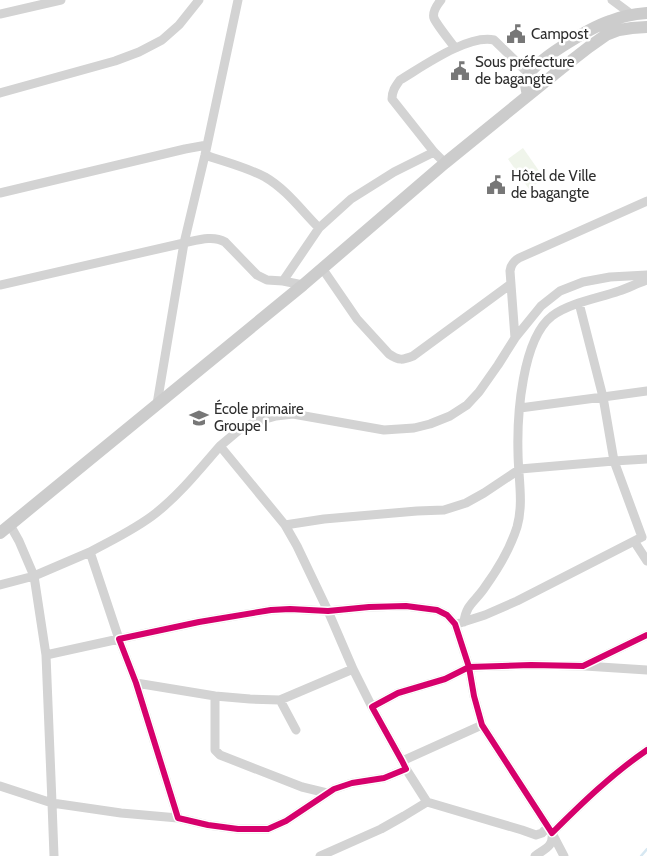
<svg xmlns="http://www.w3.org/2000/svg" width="647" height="856" font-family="Cabin,sans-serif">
<rect width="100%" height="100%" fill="#fff"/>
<path fill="#f0f5eb" d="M523,148l21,30 -15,11 -21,-30z"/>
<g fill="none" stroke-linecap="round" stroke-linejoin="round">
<path stroke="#d7e8f2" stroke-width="2.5" d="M641,856l6,-7"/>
<path stroke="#d3d3d3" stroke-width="9" d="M441,0c-4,5 -9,12 -7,18 2,6 17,24 21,30
M612,0l19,14
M0,14l61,-14
M0,93l115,-32 24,-9 23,-12 17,-15 20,-25
M205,155c20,7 41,12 60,22 21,12 37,34 54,51l-36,53
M445,163l-11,-11 -42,-53c0,-8 3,-12 8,-19 22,-13 68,-46 94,-40l35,34
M0,193l185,-44 22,-4
M319,228l32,-29 43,-27 40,-20
M322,268l35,51 32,35c10,7 14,6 24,2l98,-72
M0,285l184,-42 21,-88 33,-155
M579,303l24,94 44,-6
M515,338l-5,-67c1,-7 4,-10 9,-13l128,-57
M157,404l27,-161c14,-3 29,-8 41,-1l32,33 10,5 16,1 20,4
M285,525l-65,-79 19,-16 16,-8 21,-6 17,-2 91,16 30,-2 16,-4 20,-8 17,-11 12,-13 19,-27 17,-27 26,-32 19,-15 23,-9 27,-5 37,-2
M634,541l13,20
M90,552l29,87 -73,16 -12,-79z
M90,552c22,-12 46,-23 66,-39 24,-19 44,-44 64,-67
M0,585l34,-9 -15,-35 -9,-16
M464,622c2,-18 12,-21 21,-35 13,-18 25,-38 32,-60 7,-24 1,-51 1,-75 -1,-36 4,-113 34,-136 17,-13 47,-18 67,-25 9,-3 19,-8 28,-11
M460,623l25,-8 32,-14 125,-64 -28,-76 33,-2
M647,635l-64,31 -52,-1 -62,2 -14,-43 -8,-9 -10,-5 -31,-4 -37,1 -41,4 -38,-2 -19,1 -72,12 -80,17 17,44 42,135 30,7 30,4h30l18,-8 48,-32 18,-6 32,-5 22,-9 -4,-8 -30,-54 26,-14 47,-14 24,-12 5,29 8,29 70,108c30,-30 60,-59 95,-83
M46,655l6,148 69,10 57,5
M585,666l62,4
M353,669l19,38
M136,683l79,13 35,3 30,1 73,-31 -25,-58 -31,-65 -12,-21 39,-6 93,-8 27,-1 22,-7 18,-10 36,-24 94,-8 -11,-64 -83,11
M215,696v54l5,5 82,32 25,6
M280,700l16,30
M402,761l80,-36
M406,769l21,33 95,28 14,5 6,-2 6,-6
M0,786l52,17 2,53
M553,835l11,21
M320,856l61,-27 23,-13 23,-14
M535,856c9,-7 19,-9 17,-23"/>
<path stroke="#ccc" stroke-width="12" d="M528,95c-1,-5 -3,-10 -2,-15 4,-18 66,-53 84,-59 12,-5 24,-7 37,-8
M0,533l303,-248 142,-122 117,-95 27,-21 17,-12 13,-5 13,-2 15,-1"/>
<g stroke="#fff" stroke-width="9">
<path id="cycleway" d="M647,635l-64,31 -52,-1 -62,2 -14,-43 -8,-9 -10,-5 -31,-4 -37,1 -41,4 -38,-2 -19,1 -72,12 -80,17 17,44 42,135 30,7 30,4h30l18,-8 48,-32 18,-6 32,-5 22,-9 -4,-8 -30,-54 26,-14 47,-14 24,-12 5,29 8,29 70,108c30,-30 60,-59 95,-83"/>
</g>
<use href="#cycleway" stroke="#d6006c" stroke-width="6"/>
</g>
<defs>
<g id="civic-bare" transform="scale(1.5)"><path d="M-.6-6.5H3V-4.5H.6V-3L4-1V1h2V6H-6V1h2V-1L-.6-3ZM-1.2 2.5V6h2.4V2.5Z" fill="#777" stroke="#fff" stroke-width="2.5" paint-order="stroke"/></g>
<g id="school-bare" transform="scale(1.5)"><path d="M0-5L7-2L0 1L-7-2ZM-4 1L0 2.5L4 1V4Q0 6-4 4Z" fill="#777" stroke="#fff" stroke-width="2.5" paint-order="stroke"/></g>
</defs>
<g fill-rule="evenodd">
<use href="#civic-bare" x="516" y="34"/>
<use href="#civic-bare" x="460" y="71"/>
<use href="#civic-bare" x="496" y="185"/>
<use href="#school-bare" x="199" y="418"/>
</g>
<g text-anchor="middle" stroke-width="5" stroke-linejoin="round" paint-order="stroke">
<g font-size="15" fill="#2e2e2e" stroke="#fff" text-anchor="start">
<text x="531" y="39">Campost</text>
<text x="475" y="67">Sous préfecture<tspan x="475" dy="17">de bagangte</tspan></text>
<text x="511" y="181">Hôtel de Ville<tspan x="511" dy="17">de bagangte</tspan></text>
<text x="214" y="414">École primaire<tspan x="214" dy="17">Groupe I</tspan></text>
</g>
</g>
</svg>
